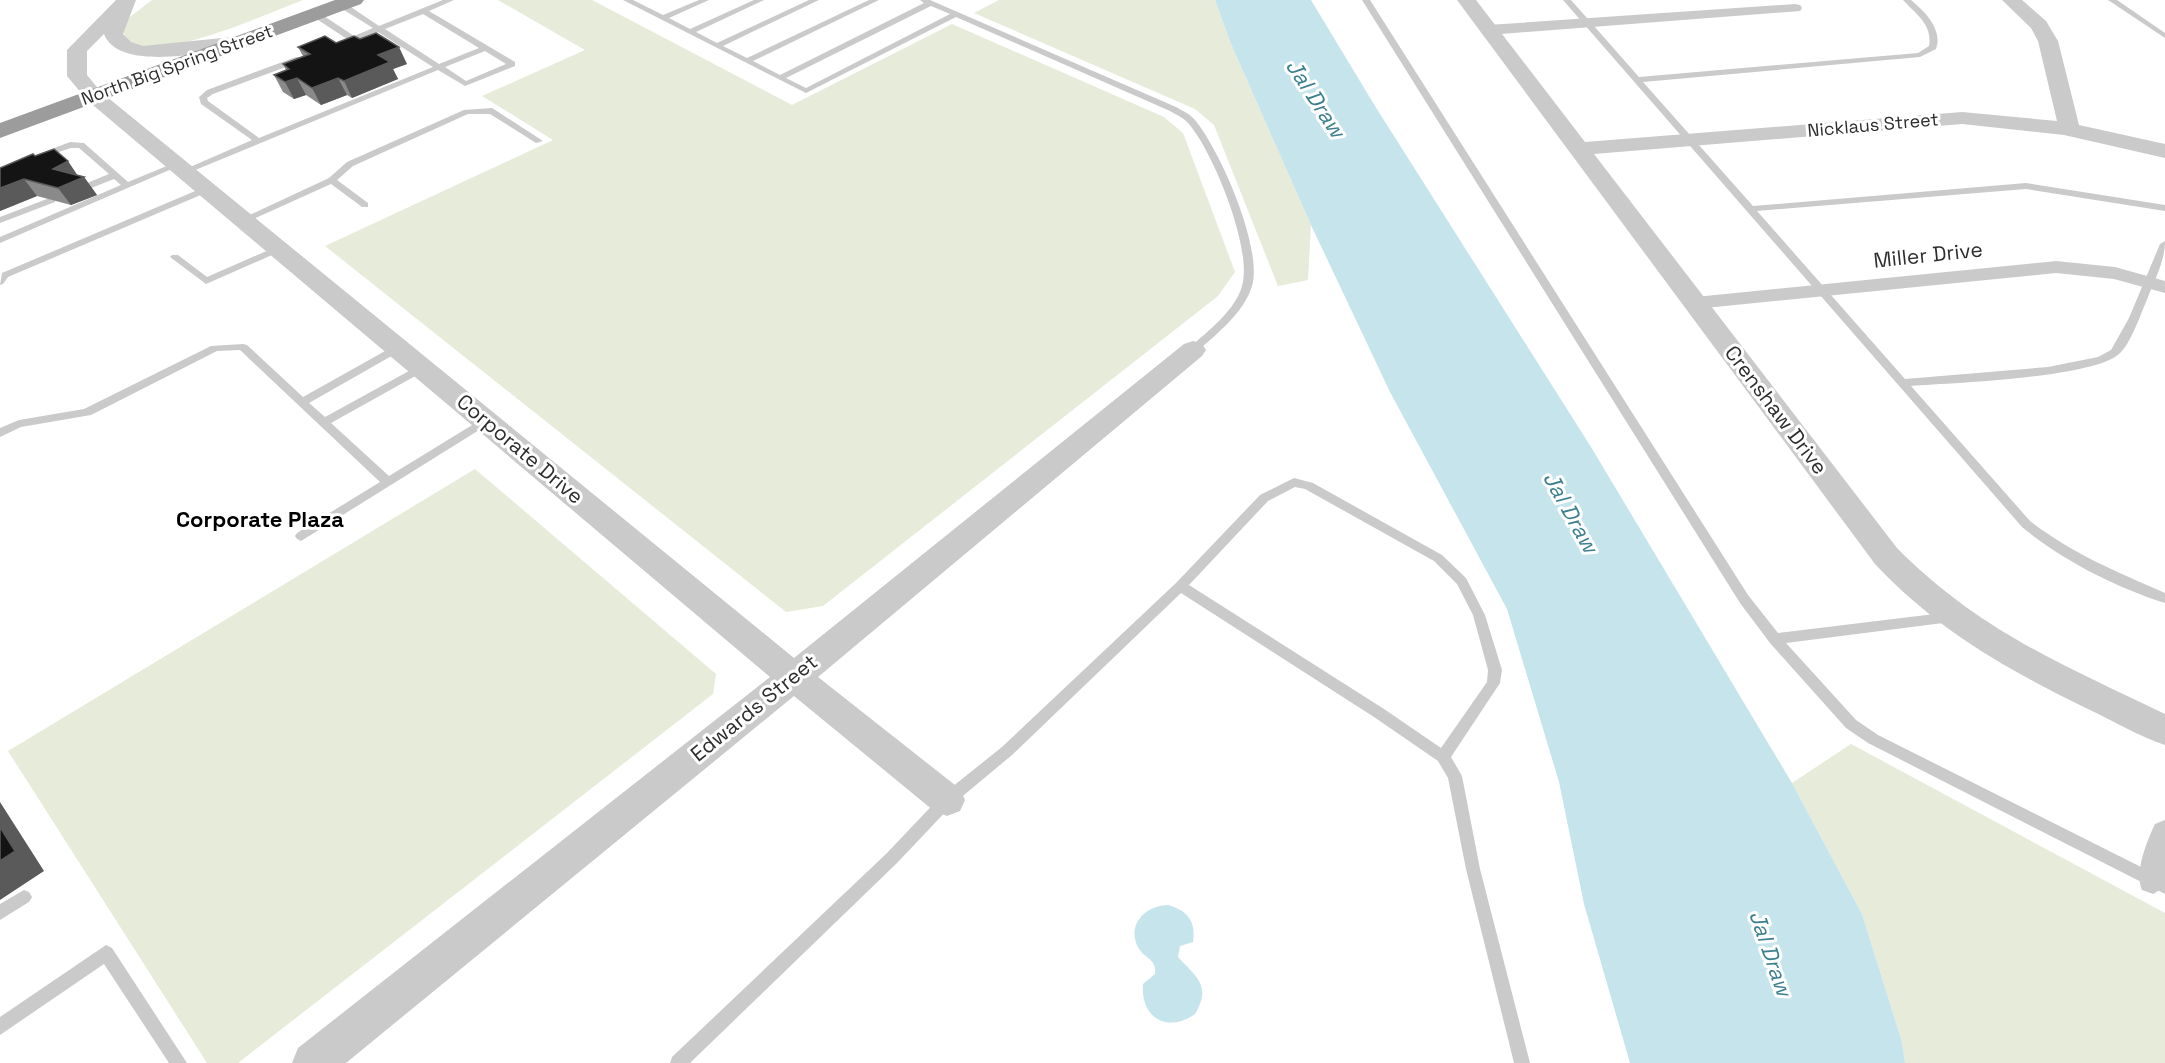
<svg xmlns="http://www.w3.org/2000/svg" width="2165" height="1063" font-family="'Space Grotesk',sans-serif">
<rect width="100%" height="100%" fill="#fff"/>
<path fill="#e6ebda" d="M152,0h151c-35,13 -139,61 -172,43 -3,-2 -6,-7 -8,-11l3,-12z
M498,0h94l200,105 160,-81 212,93 19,16 52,139 -17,24 -395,310 -37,6 -461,-366 228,-106 -71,-44 103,-46z
M999,0h216l16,44 80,181 -3,55 -30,6 -64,-161 -19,-16 -221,-96z
M475,469l241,205 -3,20 -475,369h-31l-199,-312z
M1851,744l314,169v150h-260l-3,-21 -40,-128 -70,-131z"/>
<path fill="#c6e4eb" d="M1215,0h96l64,106 216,341 201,336 70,131 40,128 3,21h-275l-46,-159 -25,-122 -52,-173 -117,-217 -79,-167 -80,-181z
M1168,905c20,6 28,16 25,37l-13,4 -2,11c18,20 34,28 17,57 -28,20 -55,3 -52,-30l12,-10c2,-16 -11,-15 -17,-27 -12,-23 9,-42 30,-42z"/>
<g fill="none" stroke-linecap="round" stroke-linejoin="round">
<path fill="#cacaca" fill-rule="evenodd" d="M443,0h11l-25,11 86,51v4l-50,20 -27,-16 -250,103 -3,1 -4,-3 71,-31 -51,-36 -2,-7 8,-7 89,-33h6v4l-89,33 -6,4 1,3 51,37 174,-71 -55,-35 -32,13h-6v-4l7,-2 -35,-23v-4h6l36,24 19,-8 -34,-21v-4h6l34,23zM423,14l56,34 -40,16 -54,-35zM485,51l21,13 -40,17 -21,-14z
M623,0h10l30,15 36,-15h10l-40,18 21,11 64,-29h10l-68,32 21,11 92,-43h10l-96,46 24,12 122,-58h10l-126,61 27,14 144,-72 -4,-3h10l246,107c7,4 14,7 19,13 25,30 68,128 57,166 -8,27 -36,48 -55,66h-8l-1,-2 1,-2c19,-17 46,-37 53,-62 11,-37 -29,-134 -53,-162 -5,-6 -12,-9 -19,-13l-214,-94 -150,76zM931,6l19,8 -144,74 -20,-10z
M1362,0h8l378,595 30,38 173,-21 5,1 1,4 -1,4 -5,1 -165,21 70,77 22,15 287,144v15l-297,-151 -22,-15 -76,-85 -30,-40z
M1563,0h8l68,77 279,-24 11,-7c4,-21 -13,-32 -26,-46h8c14,12 32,29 25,49l-16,8 -277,25 110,124 273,-23 139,22v6l-139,-22 -269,22 148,168 143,-12 50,-10 13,-7 18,-32 31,-74 5,-3c0,20 -10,38 -17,56 -7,16 -17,47 -29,57 -27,24 -167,29 -208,32l119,135c41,32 87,51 135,72v10c-50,-16 -103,-43 -143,-76z
M2108,0h9l48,33v5z
M492,108l51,33 -7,2 -46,-29h-22l-115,52 -16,14 31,23v4h-6l-31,-23 -84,38h-6l-2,-2 90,-42 18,-16 117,-52z
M70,142l14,1 44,39 46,-19h6l1,2 -181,78v-6l121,-52 -7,-6 -33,13h-6v-4l34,-14 -30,-26h-8l-31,10 -4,-3z
M207,186l5,3 -2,2 -202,86 -5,7 -3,1 2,-12z
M52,197l3,1v4l-55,21v-6z
M278,246l5,3 -2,2 -75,33 -36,-27 2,-2h6l29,22z
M243,344l4,1 56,52 91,-51h8l1,2 -1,2 -93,53 16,14 93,-51h8l1,2 -1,2 -95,53 58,53 93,-57h8l2,3 -191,119 -4,-2 -2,-3 2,-3 83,-51 -140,-132 -23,1 -126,64 -70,12 -21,10v-9l19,-8 65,-11 127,-63z
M1294,478l19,5 129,72 24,23 19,37 17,55 -2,13 -49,74 11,19 18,93 50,194h-16l-48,-194 -18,-91 -10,-17 -64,-44 -193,-124 -169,162 -60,50 -55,58 -207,200h-20l2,-6 215,-204 55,-58 60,-48 174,-164 84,-88zM1295,487l10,2 129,72 23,23 16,31 15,55 -1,12 -46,66 -57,-39 -195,-124 79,-84z
M24,890l5,2 3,5 -3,5 -29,18v-16z
M106,945l6,3 75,115h-18l-65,-99 -104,71v-18z"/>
<path fill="#cacaca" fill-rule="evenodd" d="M1795,4l5,1 2,3 -2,3 -312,24 -8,-5 8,-5z
M2056,261l59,6 50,14v12l-51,-14 -58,-6 -361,36 -7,-2 -3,-4 3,-4 7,-2z
M2165,820v67l-12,7 -11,-4c-8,-18 5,-49 13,-66z"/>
<path fill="#cacaca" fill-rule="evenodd" d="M116,0h20l-13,34 8,8 12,4 99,-10 10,6 -10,6c-34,3 -123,25 -138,-14l-17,17v24l14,17 693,566 390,-314 9,-3 9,3 4,6 -4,6 -384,321 142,112 5,11 -5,11 -13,5 -13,-5 -140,-115 -448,367h-54l6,-15 472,-371 -683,-577 -20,-24v-26z
M1457,0h19l109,142 377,-30 95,9 -19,-80 -7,-13 -29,-28h20l24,21 12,20 21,84 86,19v14l-101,-23 -102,-11 -368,30 303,394c81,82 166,117 268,166v31c-26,-9 -50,-23 -75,-35 -82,-40 -152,-79 -215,-146z"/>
<path fill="#9c9c9c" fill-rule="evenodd" d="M335,0h29l-3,4 -361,134v-15z"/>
</g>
<path fill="#8a8a8a" d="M336,43l71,21 -14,5 5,10 -46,19 -5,-3 -26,10 -15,-10 -12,4 -11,-7 -9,-17 12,-5 -3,-6 20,-8 -5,-9z
M35,156l43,19 6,2 13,18 -26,10 -34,-9 -37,15z"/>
<path fill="#5a5a5a" d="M399,47l8,17 -14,5 5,10 -46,19 -8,-17 34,-26z
M297,78l9,17 -12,4 -9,-17z
M338,78l9,17 -26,10 -9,-17z
M68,161l12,18 4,-2 13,18 -26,10 -13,-17 -5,-19z
M24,179l13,17 -37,15v-23z
M0,802l44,69 -44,29z"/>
<path fill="#141414" stroke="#5a5a5a" stroke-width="1.5" d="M376,33l23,14 -21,8 12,7 -46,19 -6,-3 -26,10 -15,-10 -12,4 -11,-7 15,-6 -6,-5 27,-10 -12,-7 27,-11 11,7 18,-7 6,3z
M54,149l14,12 -15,8 31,8 -26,11 -34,-9 -24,9v-20l33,-14 2,2z
M0,827l15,24 -15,10z"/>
<g text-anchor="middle" stroke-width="6" stroke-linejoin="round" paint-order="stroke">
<g font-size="18" fill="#2d2d2d" stroke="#fff">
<text transform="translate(177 65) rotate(-20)" y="6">North Big Spring Street</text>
<text transform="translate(1873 125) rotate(-5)" y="6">Nicklaus Street</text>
</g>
<g font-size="21" fill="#2d2d2d" stroke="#fff">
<text transform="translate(1928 255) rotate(-6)" y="7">Miller Drive</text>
<text transform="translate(1776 410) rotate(53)" y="7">Crenshaw Drive</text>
<text transform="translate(520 449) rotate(40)" y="7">Corporate Drive</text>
<text transform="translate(754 708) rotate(-39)" y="7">Edwards Street</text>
</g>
<g font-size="22" font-style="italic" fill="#3c7f8e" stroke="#fff">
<text transform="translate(1316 98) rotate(57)" y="8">Jal Draw</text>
<text transform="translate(1571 512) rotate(61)" y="8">Jal Draw</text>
<text transform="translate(1771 953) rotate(71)" y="8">Jal Draw</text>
</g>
<g font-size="22" font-weight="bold" fill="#000" stroke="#fff">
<text x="260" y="527">Corporate Plaza</text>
</g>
</g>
</svg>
